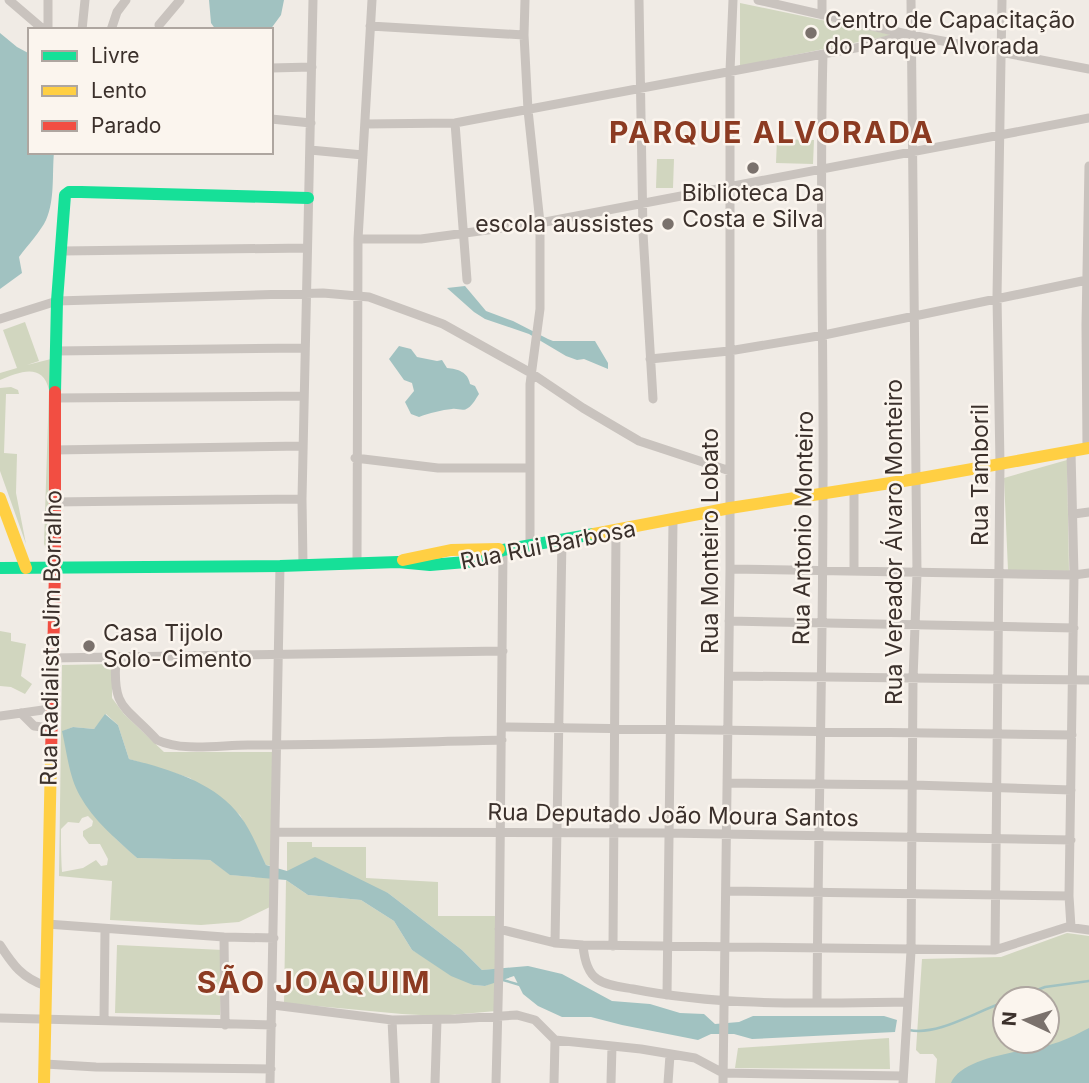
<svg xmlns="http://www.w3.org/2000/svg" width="1089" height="1083" font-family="Inter,sans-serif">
<rect width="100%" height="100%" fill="#f0ebe5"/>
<path fill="#d1d6bf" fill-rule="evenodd" d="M740,3l153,32 -153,31z
M777,139l37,1 -1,24 -37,-1z
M657,159h17l-1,29h-17z
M25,322l14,39 -12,4 28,-7 -6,197 -5,-11 5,-154c-6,-28 -30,-18 -49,-10v-7l17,-5 -14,-38z
M11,387l7,3 1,4h-13l-2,59 13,1 -1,39 10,51 -26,-73v-83z
M1067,460l2,111 -61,-1 -4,-92z
M0,631l11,2v8l15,3 -5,32 11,8 -7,10 -14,-7 -11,-1z
M112,664v34l12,16 40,38h110l-2,114 -6,-1 -26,-50 -50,-37 -61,-19 -11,-34 -12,-11 -12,15 -21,-2 -10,4 3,17 48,89 23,21 73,2 21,15 40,3 1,28 -33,16 -38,3 -91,-5 2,-39 -53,-5 3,-211zM88,816l5,5 -1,5 -9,5v5l6,8h11l8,15 -1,6 -6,1 -5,-6 -13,8 -21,4c-1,-16 -1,-29 -1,-43l7,-7 11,1 3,-5z
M287,842h25v5h54v31l72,4v34h59v53l-15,1 -20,-20 -74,-57 -101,-22z
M286,880l22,15 53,5 33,21 18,29 61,35 12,1 11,-5v30l-57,5 -37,-2 -118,-11z
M1067,933l22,3v147h-154l2,-24 -4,-5h-13l-4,-4 6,-91 79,-2zM1005,999h42v42h-42z
M117,945l106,5 -3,65 -105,-2z
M889,1038l1,31 -155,-1 3,-20z"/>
<path fill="#a1c2c1" d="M209,0h75l-3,15 -11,15h-54l-5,-7z
M0,33l17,14 13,7v98h24c-2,22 1,48 -8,68 -5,11 -19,26 -27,37l3,16 -22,16z
M465,286l21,25 27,10 35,18 5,2h42l13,22v6l-24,-10 -7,1 -11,-4 -37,-22 -44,-15 -11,-7 -27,-24z
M399,346l12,3 6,8 20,4 5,-1 5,8c11,1 21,4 23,16l5,2 4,8c-3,4 -6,11 -11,14 -5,4 -10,0 -16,1 -10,1 -23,4 -33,8l-8,-3 -6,-12 9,-11 -2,-8 -8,-3 -15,-21z
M105,714l13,11 11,34c39,10 86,23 111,57 11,14 18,33 26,49l21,6 28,-14 73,36 74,57 20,20 46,-4 34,8 50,27 38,3 30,9 24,1 11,10 24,-2 14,-6h131l13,4 -2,12 -143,7 -18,-5h-23l-13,6 -76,-15 -31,-8h-29l-24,-11 -15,-12 -9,-18 -29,10 -12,-1 -22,-9 -39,-26 -18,-29 -33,-21 -53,-5 -22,-15 -56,-5 -20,-15 -73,-2c-20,-18 -44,-38 -57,-62 -11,-19 -13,-43 -18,-65l11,-4 21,2z
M1089,1028v55h-138c13,-29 80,-31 108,-41 11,-4 20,-9 30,-14z"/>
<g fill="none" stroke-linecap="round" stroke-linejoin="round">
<path stroke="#a1c2c1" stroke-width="2.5" d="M503,980l17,5
M1013,999l32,-12 44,-6
M909,1030c30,6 67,-19 96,-28"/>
<path stroke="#c9c3be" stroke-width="9" d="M9,0l35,30
M525,0l-1,35 4,75 12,113v86l-10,75v160
M639,0l4,233 10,166
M758,0l153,35 178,34
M822,15v-15
M159,25l21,-25
M370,26l154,9
M48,30v-30
M82,30l3,-30
M111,30l6,-18 9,-12
M271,68l41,-1
M271,119l40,4
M455,123l12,157
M365,124l90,-1 411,-77 25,-7 12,-6
M310,150l53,5
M358,239h63l119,-16 549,-105
M62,251l245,-3
M0,319l57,-18 266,-8 46,4 74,27 88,49 52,35 56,33 91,30
M56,351l249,-3
M650,359l79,-8 95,-16 263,-55
M55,398l249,-2
M1087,448l-1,-123 3,-159
M54,450l249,-4
M1071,452l3,123 -5,321 2,31
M355,458l83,10h92
M854,489v82
M53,502l249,-3
M1074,514l15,-2
M357,562l1,-323 14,-239
M303,565l-1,-66 11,-499
M730,569l344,6 15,-2
M729,621l345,7
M51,658l452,-7
M116,658c-4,52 9,47 41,82 26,12 63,5 91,5 85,0 169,-3 254,-5
M729,676l360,4
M21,713l13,13 16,2
M0,716l50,-7
M502,727l570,8
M727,783l186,2 158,5
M275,832l393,1 403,7
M726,891l343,5
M47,924l177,13 50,1
M499,929l56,14 28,2 412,5 72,-23 22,3
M224,937l1,88
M555,943l7,-404
M0,945c13,20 22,33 46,41
M583,945c1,12 4,27 14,34 10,7 25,8 36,10 90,18 184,14 275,13
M613,946l3,-415
M995,950l5,-486 -3,-167 5,-297
M667,995l6,-474
M817,1003c1,-171 6,-343 6,-514 1,-145 -4,-290 0,-435
M273,1005l119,15 64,-1 61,-4 18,5 20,20 86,9 54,9 28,15 180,3
M0,1018l272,7
M104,1020l1,-90
M392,1020l3,63
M45,1064l51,3 175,2
M270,1083l10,-517
M435,1083l2,-63
M496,1083l3,-117 4,-416
M554,1083l1,-43
M611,1083l1,-37
M668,1083l2,-28
M723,1083l7,-514v-498l3,-71
M903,1083l8,-132 2,-272 4,-106 -6,-573"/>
<path stroke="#16e098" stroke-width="12" d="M55,392l2,-91 8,-106 4,-3h12l227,6
M0,568l280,-2 118,-4 32,3 48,-4 25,-11 91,-16"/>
<path stroke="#ffcf43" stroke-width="12" d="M0,498l26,70
M594,534l136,-26 186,-29 173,-31
M403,560l48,-10 48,-1
M44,1083l7,-326"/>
<path stroke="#f24e42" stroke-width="12" d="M51,757l4,-189v-176"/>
</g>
<g fill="#7a716c" stroke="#fbf5ee" stroke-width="2.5">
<circle cx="811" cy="33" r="7"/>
<circle cx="753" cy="168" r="7"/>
<circle cx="668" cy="224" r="7"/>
<circle cx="89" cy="646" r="7"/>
</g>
<g text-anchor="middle" stroke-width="5" stroke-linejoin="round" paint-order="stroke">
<g font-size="23" fill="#3b302b" stroke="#fbf5ee" text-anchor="start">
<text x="825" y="28">Centro de Capacitação<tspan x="825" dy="26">do Parque Alvorada</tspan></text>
<text x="753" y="201" text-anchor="middle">Biblioteca Da<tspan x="753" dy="26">Costa e Silva</tspan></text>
<text x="654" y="232" text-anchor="end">escola aussistes</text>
<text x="103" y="641">Casa Tijolo<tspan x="103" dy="26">Solo-Cimento</tspan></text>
</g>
<g font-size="23" fill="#3b302b" stroke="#fbf5ee">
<text transform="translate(980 475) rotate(-90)" y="8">Rua Tamboril</text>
<text transform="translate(803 528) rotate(-89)" y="8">Rua Antonio Monteiro</text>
<text transform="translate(710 541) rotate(-90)" y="8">Rua Monteiro Lobato</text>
<text transform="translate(894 542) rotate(-90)" y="8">Rua Vereador Álvaro Monteiro</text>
<text transform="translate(548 545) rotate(-11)" y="8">Rua Rui Barbosa</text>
<text transform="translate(51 638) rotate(-89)" y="8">Rua Radialista Jim Borralho</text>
<text transform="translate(673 815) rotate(1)" y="8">Rua Deputado João Moura Santos</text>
</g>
<g font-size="30" font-weight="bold" letter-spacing="2" fill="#8c3b22" stroke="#fbf5ee">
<text x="772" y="143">PARQUE ALVORADA</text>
<text x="314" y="993">SÃO JOAQUIM</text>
</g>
</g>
<rect x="28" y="28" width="245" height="126" fill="#fbf5ee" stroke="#aea6a0" stroke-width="2"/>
<rect x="42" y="51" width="35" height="10" fill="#16e098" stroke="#aea6a0" stroke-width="2"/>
<text x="91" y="63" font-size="21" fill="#3b302b">Livre</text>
<rect x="42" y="86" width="35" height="10" fill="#ffcf43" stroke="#aea6a0" stroke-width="2"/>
<text x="91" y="98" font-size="21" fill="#3b302b">Lento</text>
<rect x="42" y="121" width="35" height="10" fill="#f24e42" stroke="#aea6a0" stroke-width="2"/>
<text x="91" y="133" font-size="21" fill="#3b302b">Parado</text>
<g transform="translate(1026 1020) rotate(274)"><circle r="33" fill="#fbf5ee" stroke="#aea6a0" stroke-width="2"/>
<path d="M0-5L12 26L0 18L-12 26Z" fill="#7a716c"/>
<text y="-10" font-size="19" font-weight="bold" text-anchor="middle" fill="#3b302b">N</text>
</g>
</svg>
